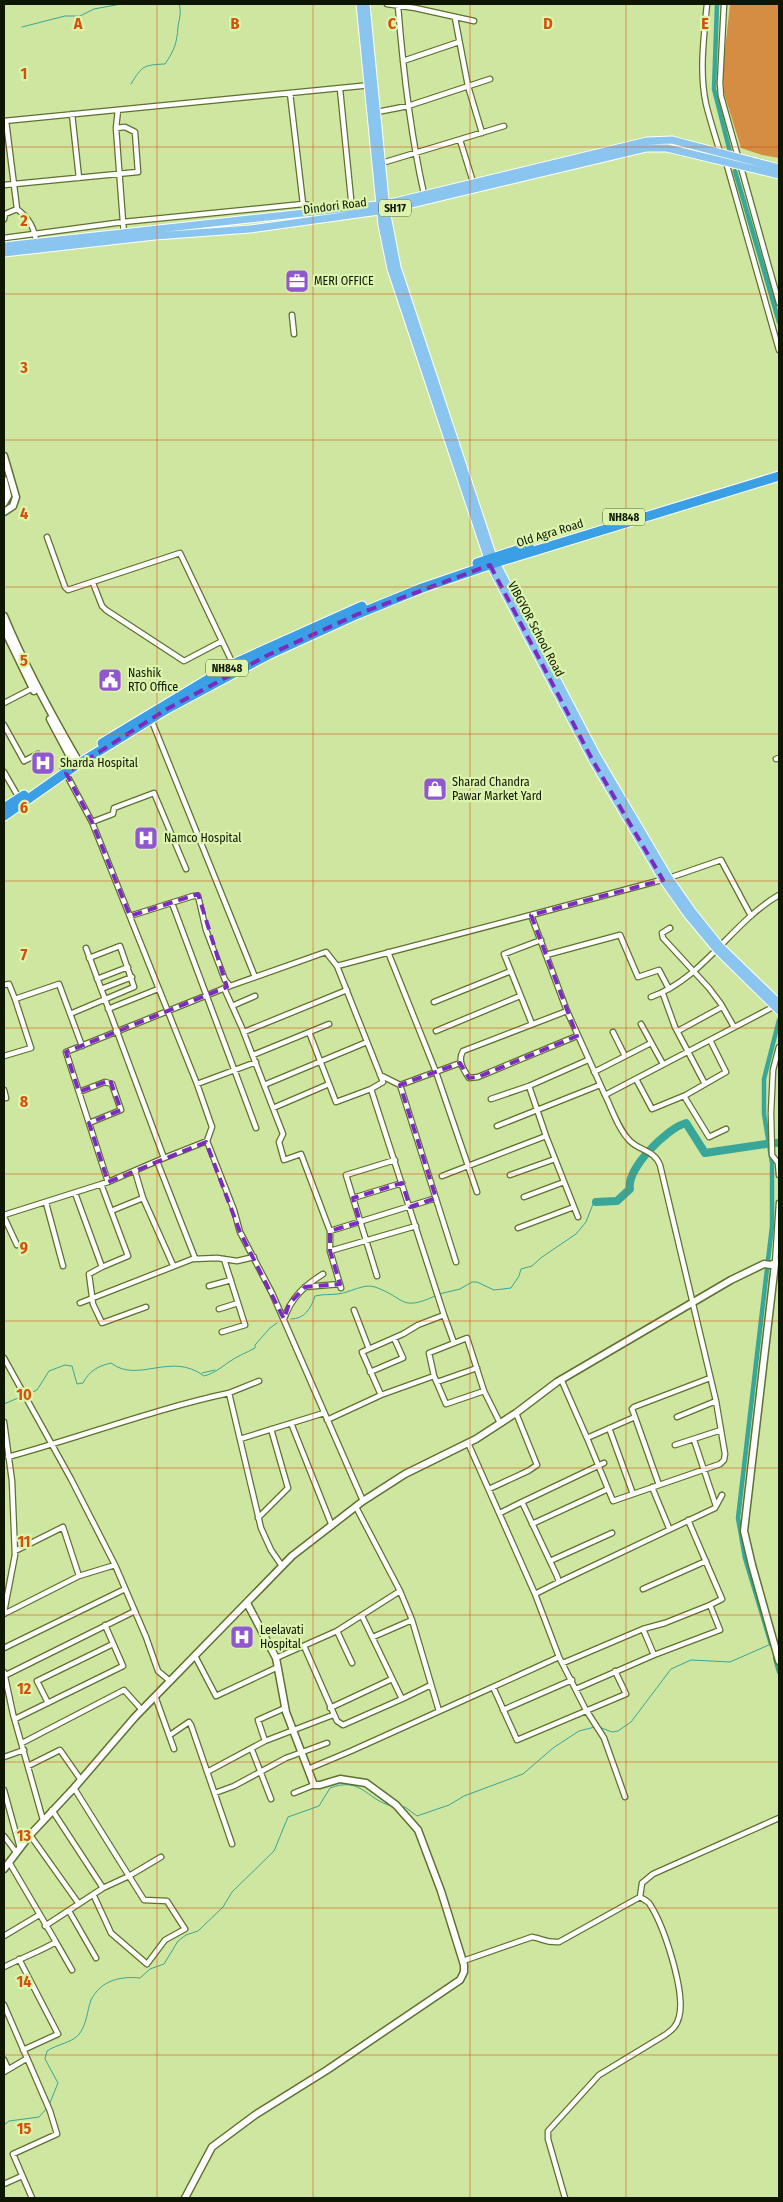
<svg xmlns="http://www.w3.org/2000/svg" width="783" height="2202" font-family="'Fira Sans Condensed',sans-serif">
<rect width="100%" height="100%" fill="#cfe6a0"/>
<path fill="#d58c43" d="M730,4h49v154l-17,-3 -21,-7 -17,-55 -1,-25z"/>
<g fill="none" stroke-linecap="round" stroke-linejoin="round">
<path stroke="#38a698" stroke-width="1" d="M22,27l43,-11h15l14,-7 27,-5
M131,84c11,-18 12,-19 34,-20 9,-13 12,-21 13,-37 1,-8 4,-15 1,-23
M439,1294l21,-5 12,-7h5l17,8 17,-2 8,-12 2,-7 11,-3 10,-9 34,-23 10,-12 7,-18 3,-2
M291,1319c14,0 20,-11 24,-23 8,-2 15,-1 23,-2 11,-1 26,-11 37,-7 31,11 25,25 60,9
M202,1373l13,-3
M4,1404l33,-14 12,-19 16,-6 7,1 5,18 6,-1c6,-12 15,-17 28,-20 27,21 60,-12 93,13 11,-3 16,-8 25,-14 8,-6 17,-9 26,-14v-3l15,-17 7,-5
M599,1727l13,5 6,-1 13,-9 40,-53 20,-9 39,2 41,-18
M400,1807h5l12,9 32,-11 15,-9 59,-22 30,-26 26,-17 16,-4
M49,2105l9,-22 -13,-24 2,-8c10,-7 26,-8 33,-18 7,-10 7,-22 11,-33 10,-20 30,-24 49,-22l10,-9 14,-5 14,-23 8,-6 12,-4 25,-24 9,-15 42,-41 14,-34 31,-11 11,-18c32,-12 36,12 62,18
M4,2125l5,-4 30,-4 8,-9"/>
<path stroke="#38a698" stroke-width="4.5" d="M717,4l-3,85 16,63
M735,171l44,151
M771,1644l-26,-86 -7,-40 34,-292v-63l-8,-49v-35l15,-59
M775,1658l4,14"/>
<path stroke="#38a698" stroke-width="8" d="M774,1143h5
M596,1202l21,-1 13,-12c-4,-20 37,-61 56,-66l19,30 61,-9"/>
<g stroke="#5e712f" stroke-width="7">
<path id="street" d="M387,4l28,4 59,13
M707,4c-3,32 -8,68 -1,100 4,16 9,32 14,48
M724,4l-4,79 1,13 58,207
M398,6c5,63 12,126 26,188
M455,18l13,68 14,47
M403,61l56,-19
M340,89l12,120
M290,93l13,111
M377,112l31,-6 82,-27
M72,114l7,64
M4,121l367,-36
M6,121l11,88c13,10 17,19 20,35
M460,140l13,42
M726,162l53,188
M382,163l122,-37
M4,185l134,-13 -3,-40 -10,-5 -9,1 2,-18
M4,219l1,-5 12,-5
M124,234l-1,-12 180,-18 6,1 9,6
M4,238l119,-16 -7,-94
M292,315l2,19
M47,537l18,50 3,3 112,-37 53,111
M93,583l9,23 4,4 78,51 38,-20
M4,703l29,-15
M151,719l104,258
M4,725l20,36 14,-7
M776,759l3,-1
M63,768l29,54 105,262 15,43 -5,14 27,69 6,22 32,61 91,208
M4,772l15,26
M92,822l21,-8 1,-6 40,-15 32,76
M172,903l84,225
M531,915l138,-37 52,-18 30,56
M130,916l63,-20h5l8,34 19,50 5,6
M670,928l-8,5 1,5 46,50 12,16 13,23
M388,952l48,120 41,120
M546,955l74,-20 18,42 21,-7 10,19
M337,966l46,116 -12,7 73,226
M97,979l31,-12
M4,985l5,-1 6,15
M224,988l18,40 41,106 -4,8 5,18 17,-6 29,77 106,-33
M101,989l31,-12
M663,994l12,33 30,57
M651,997c52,-18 81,-75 128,-102
M434,1002l77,-31
M232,1006l23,-10
M108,1009l50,-20
M567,1011l-104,40c-6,10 1,19 6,27l9,-1 99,-41
M70,1014l64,-27 -14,-41 -31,12
M532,1024l-28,-70 37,-14
M641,1024l22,40
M436,1031l84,-35
M678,1031l44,-24
M244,1032l103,-42
M309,1032l27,70 35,-13
M613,1032l12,24
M779,1047l-6,23 -2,43 1,42 6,8 1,12
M253,1055l76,-31
M4,1056l27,-8 -16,-49 44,-15 23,62
M594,1072l57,-29
M380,1075l20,10 60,-22
M636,1079l16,30 34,-14 40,-23 -16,-32
M197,1084l59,-22
M264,1085l103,-43
M400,1085l56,177
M4,1090l2,8
M79,1092l26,-10 7,2 9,26 -32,13
M684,1096l25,41 17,-8
M491,1099l38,-13 59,-26
M273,1108l56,-24
M497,1126l103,-41
M546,1136l32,81
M164,1158l43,-17
M135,1171l8,27 30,67
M510,1175l45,-16
M442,1176l104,-40 -17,-50
M108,1182l-42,-130 164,-66 96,-34 11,14 194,-51 36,96 38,84
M101,1184l27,72 -26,11 -13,7 4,30 9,19 44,-16
M75,1193l27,74
M524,1197l40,-15
M353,1198l49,-15
M46,1203l17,63
M111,1211l32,-13
M4,1215l104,-33 56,-24 -78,-210
M4,1217l13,28
M518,1228l56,-21
M330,1231v20
M193,1259l24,-1 20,3 17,-4
M775,1264l4,-61
M377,1276l-31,-101 49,-15
M209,1286l22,-6
M305,1287l35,-3
M341,1288l-11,-37 86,-25
M80,1303l115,-45 -38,-97
M219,1309l19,-6
M354,1310l15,39
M284,1319c7,-21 20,-33 39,-45
M222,1332l23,-7 -21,-66
M4,1358l67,121 44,86 31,72 12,34 12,10
M370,1372l33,-14 -9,-20
M434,1376l-5,-23 38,-15 17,53
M561,1379l26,59 48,-21 24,68
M259,1381l-30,12 32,135 10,22 11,16
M437,1382l40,-14
M381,1395l-19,-43 41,-18 15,-9 26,-10 10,28
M635,1417l-3,-8 2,-2 76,-29
M677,1417l39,-16
M327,1420l54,-25 53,-19 12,28 38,-13 16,32
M4,1422l8,59 3,74 -11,57
M291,1423l41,103
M609,1428l24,66
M587,1438l21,51
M240,1439l84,-26
M694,1440l22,66
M468,1443l67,151 24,63 27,53 18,28 21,59
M675,1445l46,-15
M8,1457c74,-20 146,-48 221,-64
M652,1487l17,41
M489,1489l39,-18 9,-6 -21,-52
M522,1502l82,-39
M356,1507l44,84 12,29 27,91
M500,1513l22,-11 35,74 2,6 -24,12
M258,1518l30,-30 -17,-59
M688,1520l34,79 -12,6
M532,1524l76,-35 5,12 107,-37 4,-4 1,-6 -9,-53 -56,-236c-6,-15 -20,-14 -30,-24 -12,-12 -18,-32 -25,-46l170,-89
M15,1551l48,-24 16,49
M550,1561l62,-28
M559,1582l156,-74 7,-13
M643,1589l63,-28
M4,1614l75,-38 36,-11
M643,1629l22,-6 45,-18 10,25 -66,25
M337,1631l15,32
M373,1637l39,-17
M304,1646l33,75 6,4 59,-26 -40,-83
M4,1648l121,-59
M195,1656l21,40 62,-29
M276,1658l61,-27 63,-40
M563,1663l80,-34 11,26 -78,34
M4,1672l9,42 30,106
M4,1676l131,-65
M493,1687l66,-30
M155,1696l19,53
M402,1699l29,-14
M48,1703l-11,-22 76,-37
M330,1708l62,-29
M503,1710l69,-30
M15,1719l108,-53 -18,-41
M170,1735l19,-13 2,3 41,119
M265,1741l-7,-21 27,-12
M22,1743l102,-53 18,20
M252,1750l19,49
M4,1757l20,-7
M28,1766l32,-16 21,30
M308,1769l43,-18 142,-64 24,53 109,-46 -11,-23
M207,1772l58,-31 68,-26
M74,1788l55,88 -26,12
M4,1790l16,58
M215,1793l19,-7 52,-28 41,-15
M294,1793l20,-8
M30,1835l49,69
M4,1836l12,16
M94,1896l17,37 36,31 18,-24 20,-11 -18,-28 -23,-1 -15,-24 32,-19
M640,1897l2,-14 11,-9 126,-56
M69,1911l27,47
M45,1926l58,-38 -51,-78
M4,1936l35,-21
M56,1942l16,28
M19,1959l39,75 -35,16
M463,1961l69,-24c13,2 12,6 27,5l81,-45
M4,1967c17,-9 35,-15 52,-25l-47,-80
M4,2005l46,106 7,23 -44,20 19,44
M4,2060l4,9
M4,2072l22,-13
M4,2184l18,-8
M565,2198l-17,-59v-8l51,-56 66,-40c7,-5 12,-9 14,-18 7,-24 -15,-92 -30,-114 -2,-2 -6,-4 -9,-6"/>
</g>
<g stroke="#5e712f" stroke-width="9">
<path id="secondary" d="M4,456l12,41 -3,9 -9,6
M4,480l4,16 -4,7
M4,616c21,51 48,100 76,148
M4,629l30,62
M50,719l25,47
M775,1264l-31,267 8,34 27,96
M4,1869l26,-34 44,-47 61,-71 157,-161 71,-55 42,-27 71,-35 40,-26 41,-31 174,-102 33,-16 7,1 8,-4
M185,2198l27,-51 43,-32 72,-45 133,-90 4,-8v-7l-23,-74 -23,-61 -22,-25 -30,-22 -26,-4 -20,6h-6l-28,-73 -10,-54 -29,-55"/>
</g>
<g stroke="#fff" stroke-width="9">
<path id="primary" d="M360,4l22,221 9,44 99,296 103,196 70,119 24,34 30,36 62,61
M366,4l20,206 11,57 96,290 104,199 72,122 23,33 28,35 59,57
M4,246l382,-42 261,-63 25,-1 107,28
M4,253l151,-17 95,-7 136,-19 260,-62h21l112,27"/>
</g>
<g stroke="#fff" stroke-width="11">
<path id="highway" d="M477,563l52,-17
M102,743l131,-79 129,-58
M4,808l20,-13
M4,816l71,-50 92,-57 101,-54 90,-41 64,-26 73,-25 284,-87"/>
</g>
<use href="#street" stroke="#fff" stroke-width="4.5"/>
<use href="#secondary" stroke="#fff" stroke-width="6"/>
<use href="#primary" stroke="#89c5ef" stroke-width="7"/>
<use href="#highway" stroke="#3b9fe5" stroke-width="9"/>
</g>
<path fill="none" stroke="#7b2cbf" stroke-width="4" stroke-dasharray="10 6" stroke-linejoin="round" d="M490,565l103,196 70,119 -132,35 46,121 -99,41 -9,1 -9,-15 -60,22 36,113 -26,9 -8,-24 -49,15 7,24 -30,9v20l10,33 -35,3 -16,17 -5,15 -44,-87 -34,-90 -98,40 -19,-59 32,-13 -11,-30 -31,12 -13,-40 161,-65 -29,-93 -68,22 -38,-94 -26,-49 101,-64 101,-54 90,-41z"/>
<path fill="none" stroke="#d2520b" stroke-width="1" stroke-opacity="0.55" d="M157,4v2194M313,4v2194M470,4v2194M626,4v2194M4,147h775M4,294h775M4,440h775M4,587h775M4,734h775M4,881h775M4,1028h775M4,1174h775M4,1321h775M4,1468h775M4,1615h775M4,1762h775M4,1908h775M4,2055h775"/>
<defs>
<g id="office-square" transform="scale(1.25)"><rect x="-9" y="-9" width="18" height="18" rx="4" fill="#9057ce" stroke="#dcf4ad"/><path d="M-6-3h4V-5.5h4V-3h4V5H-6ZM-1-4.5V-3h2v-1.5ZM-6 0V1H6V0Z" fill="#fff"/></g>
<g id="civic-square" transform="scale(1.25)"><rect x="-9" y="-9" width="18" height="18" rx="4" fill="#9057ce" stroke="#dcf4ad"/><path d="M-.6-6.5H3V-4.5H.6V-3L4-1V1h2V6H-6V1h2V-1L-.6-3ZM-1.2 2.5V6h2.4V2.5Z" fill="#fff"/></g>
<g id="hospital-square" transform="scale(1.25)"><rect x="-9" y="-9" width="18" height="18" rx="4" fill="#9057ce" stroke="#dcf4ad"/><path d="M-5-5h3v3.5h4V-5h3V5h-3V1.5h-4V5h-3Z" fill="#fff"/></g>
<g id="shop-square" transform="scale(1.25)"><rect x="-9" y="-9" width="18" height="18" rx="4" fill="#9057ce" stroke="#dcf4ad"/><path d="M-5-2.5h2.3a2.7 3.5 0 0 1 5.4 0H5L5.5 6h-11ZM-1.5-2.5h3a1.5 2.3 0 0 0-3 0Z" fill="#fff"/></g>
</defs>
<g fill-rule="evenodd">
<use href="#office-square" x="297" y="281"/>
<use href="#civic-square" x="110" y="680"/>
<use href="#hospital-square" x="43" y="763"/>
<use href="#shop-square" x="435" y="789"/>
<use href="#hospital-square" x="146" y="838"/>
<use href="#hospital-square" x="242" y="1637"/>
</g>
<g text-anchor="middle" stroke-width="4.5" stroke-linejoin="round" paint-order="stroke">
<g fill="#dcf4ad" stroke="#4c5934" stroke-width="1">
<rect x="379" y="199.5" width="32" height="17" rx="4"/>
<rect x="603" y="508.5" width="42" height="17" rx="4"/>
<rect x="206" y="659.5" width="42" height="17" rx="4"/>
</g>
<g font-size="11" font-weight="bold" fill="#0f1600">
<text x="395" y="212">SH17</text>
<text x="624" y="521">NH848</text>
<text x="227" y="672">NH848</text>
</g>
<g font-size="12" fill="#0f1600" stroke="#dcf4ad">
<text transform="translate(335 206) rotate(-7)" y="4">Dindori Road</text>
<text transform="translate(550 533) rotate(-17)" y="4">Old Agra Road</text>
<text transform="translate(536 629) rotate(62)" y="4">VIBGYOR School Road</text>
</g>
<g font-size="12" fill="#0f1600" stroke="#dcf4ad" text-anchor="start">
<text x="314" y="285">MERI OFFICE</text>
<text x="128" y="677">Nashik<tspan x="128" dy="14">RTO Office</tspan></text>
<text x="60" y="767">Sharda Hospital</text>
<text x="452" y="786">Sharad Chandra<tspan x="452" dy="14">Pawar Market Yard</tspan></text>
<text x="164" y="842">Namco Hospital</text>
<text x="260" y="1634">Leelavati<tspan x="260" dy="14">Hospital</tspan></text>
</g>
</g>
<g font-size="16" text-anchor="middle" font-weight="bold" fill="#d2520b" stroke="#dcf4ad" stroke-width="4.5" stroke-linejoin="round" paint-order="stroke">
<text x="78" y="29">A</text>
<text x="235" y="29">B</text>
<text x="392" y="29">C</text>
<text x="548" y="29">D</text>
<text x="705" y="29">E</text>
<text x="24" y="79">1</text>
<text x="24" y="226">2</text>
<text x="24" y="373">3</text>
<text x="24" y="519">4</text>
<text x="24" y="666">5</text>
<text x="24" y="813">6</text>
<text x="24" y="960">7</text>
<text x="24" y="1107">8</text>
<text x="24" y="1253">9</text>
<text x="24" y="1400">10</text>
<text x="24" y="1547">11</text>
<text x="24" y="1694">12</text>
<text x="24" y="1841">13</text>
<text x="24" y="1987">14</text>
<text x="24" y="2134">15</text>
</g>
<rect width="783" height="2202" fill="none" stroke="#0f1600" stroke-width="10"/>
</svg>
